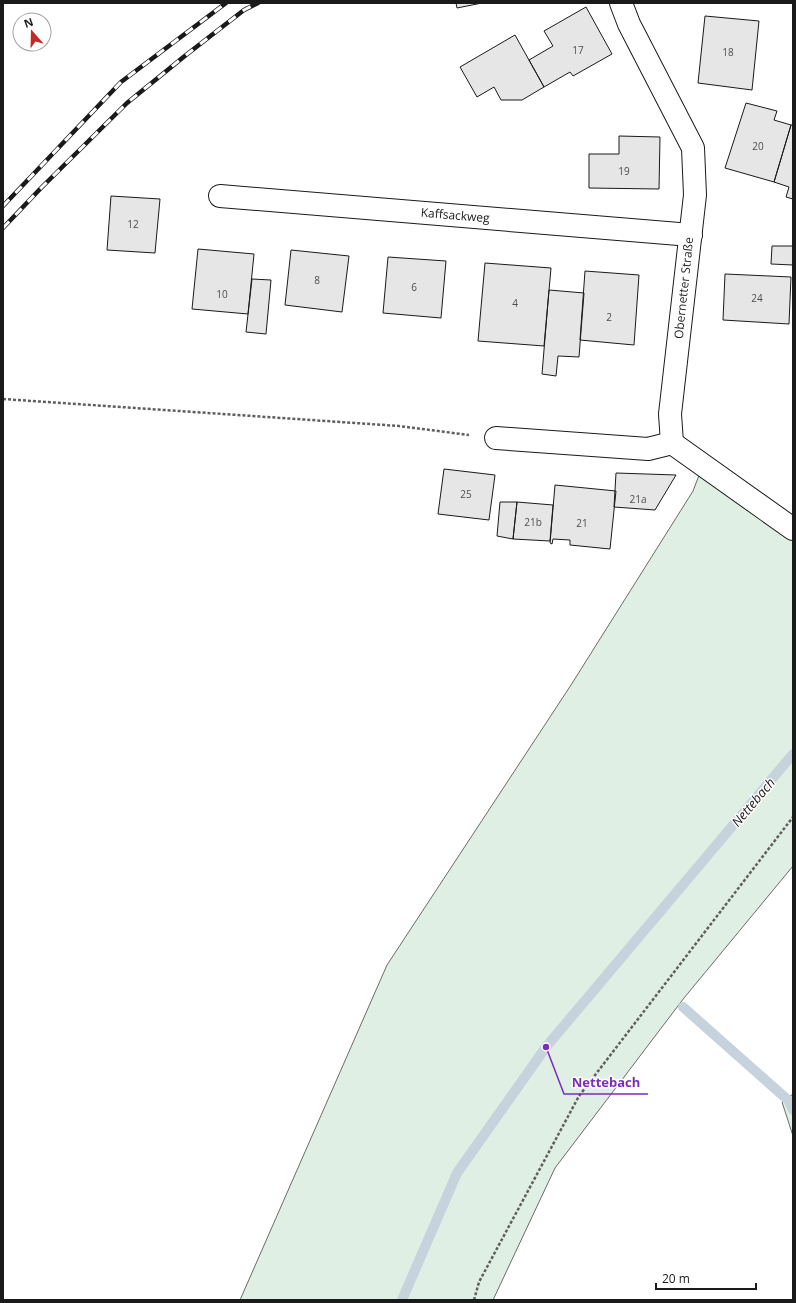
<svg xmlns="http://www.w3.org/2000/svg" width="796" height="1303" font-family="'Open Sans',sans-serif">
<rect width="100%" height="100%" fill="#fff"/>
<path fill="#e0efe3" stroke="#6a6a6a" d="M703,465l90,64v337l-109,132 -129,170 -62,132h-253l147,-335 184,-280 122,-194z
M793,1094v42l-11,-34z"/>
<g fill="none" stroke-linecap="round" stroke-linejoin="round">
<path stroke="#c6d2dc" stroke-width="10" d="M683,1007l106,94 4,9
M402,1300l55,-127 89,-126 247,-293"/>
</g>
<path fill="#e6e6e6" stroke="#1a1a1a" d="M456,3h26l-25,5z
M586,7l26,47 -39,22 -3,-4 -26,15 -15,-27 24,-14 -9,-15z
M705,16l54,5 -7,69 -54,-7z
M515,35l29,52 -22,13h-21l-7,-13 -17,10 -17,-30z
M746,103l31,8 -3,9 17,5 -17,57 -49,-14z
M791,125h2v74l-7,-2 3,-10 -15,-5z
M619,136l41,1 -1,52 -70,-1v-34h30z
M111,196l49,3 -5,54 -48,-3z
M772,246h21v19l-22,-1z
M198,249l56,5 -6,60 -56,-5z
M291,250l58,6 -7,56 -57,-7z
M388,257l58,4 -5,57 -58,-5z
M485,263l66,5 -7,78 -66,-5z
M585,271l54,4 -5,70 -54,-5z
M725,274l66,3 -2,47 -66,-4z
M252,279l19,1 -5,54 -20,-2z
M549,290l35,3 -5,64 -21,-1 -2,20 -14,-2z
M444,469l51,6 -6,45 -51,-6z
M616,473l60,2 -21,35 -41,-3z
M555,485l61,6 -6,58 -40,-4v-5l-17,-1 -1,5 -2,-1z
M500,502h17l-4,37 -16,-3z
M517,502l36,3 -3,36 -37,-2z"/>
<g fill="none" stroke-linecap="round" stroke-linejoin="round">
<g stroke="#1a1a1a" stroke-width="24">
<g id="minor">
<path d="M621,3l8,21 64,124 2,47 -25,219 2,29"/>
<path id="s1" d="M220,196l471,39"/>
<path d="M496,438l152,11 24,-6"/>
<path d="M672,443l121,86"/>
</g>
</g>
<path stroke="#5f5f5f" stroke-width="2.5" stroke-dasharray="3 2" stroke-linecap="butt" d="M3,399l396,27 70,9
M474,1300l5,-18 100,-186 214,-279"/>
<use href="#minor" stroke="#fff" stroke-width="22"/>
<g stroke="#1a1a1a" stroke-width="4.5">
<path id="rail" d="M3,206l118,-124 105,-79
M3,228l38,-40 86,-85 59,-48 58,-45 14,-7"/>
</g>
<use href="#rail" stroke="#fff" stroke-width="3" stroke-dasharray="9" stroke-linecap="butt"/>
</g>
<g text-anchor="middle" stroke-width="3" stroke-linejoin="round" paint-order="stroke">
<g font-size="10" fill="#4d4d4d">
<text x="578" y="54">17</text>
<text x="728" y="56">18</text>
<text x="758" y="150">20</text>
<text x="624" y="175">19</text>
<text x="133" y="228">12</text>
<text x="317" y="284">8</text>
<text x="414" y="291">6</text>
<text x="222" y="298">10</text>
<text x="757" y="302">24</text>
<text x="515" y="307">4</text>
<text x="609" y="321">2</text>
<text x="466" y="498">25</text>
<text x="638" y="503">21a</text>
<text x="533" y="526">21b</text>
<text x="582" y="527">21</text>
</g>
<g font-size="12" fill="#1a1a1a" stroke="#fff">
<text dy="4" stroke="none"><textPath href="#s1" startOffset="236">Kaffsackweg</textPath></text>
<text transform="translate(684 288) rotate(-84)" y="4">Obernetter Straße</text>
</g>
<g font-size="13" font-style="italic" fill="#1a1a1a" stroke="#fff">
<text transform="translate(753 802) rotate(-50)" y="5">Nettebach</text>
</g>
</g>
<path fill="none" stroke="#7b2cbf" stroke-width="1.5" d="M546 1047L564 1094H648"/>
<circle fill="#7b2cbf" stroke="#fff" stroke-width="1.5" cx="546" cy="1047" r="4"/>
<g font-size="13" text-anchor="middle" font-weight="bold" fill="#7b2cbf" stroke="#fff" stroke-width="3" stroke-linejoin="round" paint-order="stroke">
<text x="606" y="1087">Nettebach</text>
</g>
<rect width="796" height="1303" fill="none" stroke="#1a1a1a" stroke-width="8"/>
<g transform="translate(32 32) rotate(340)"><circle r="19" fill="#ffffff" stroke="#a3a3a3"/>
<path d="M0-3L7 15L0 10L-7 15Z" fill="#c62828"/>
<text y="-6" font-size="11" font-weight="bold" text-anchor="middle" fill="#1a1a1a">N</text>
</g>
<path d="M656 1283v6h100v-6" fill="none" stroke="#1a1a1a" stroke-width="2"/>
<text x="662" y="1283" font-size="12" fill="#1a1a1a" stroke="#ffffff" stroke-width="3" paint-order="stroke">20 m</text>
</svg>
